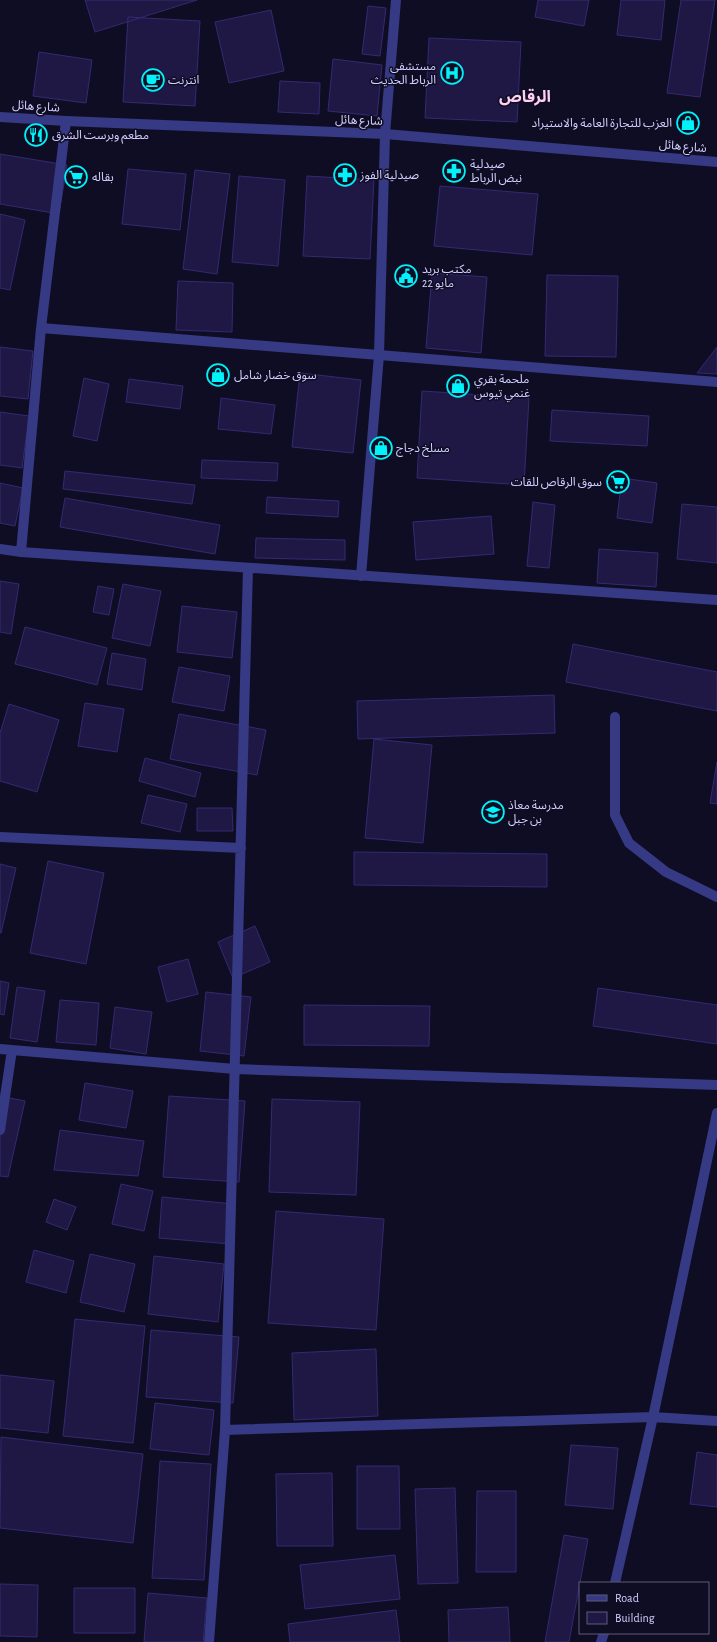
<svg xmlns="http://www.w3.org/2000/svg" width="717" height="1642" font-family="'Alegreya Sans','Noto Sans Arabic',sans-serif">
<rect width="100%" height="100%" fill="#0f0d23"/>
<path fill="#1f1845" stroke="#332a72" d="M85,0h112l-102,32z
M538,0h51l-5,26 -49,-9z
M621,0h44l-4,40 -44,-5z
M681,0h34l-15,97 -33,-4z
M368,6l18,2 -6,48 -18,-2z
M271,10l13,61 -55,12 -14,-61z
M128,17l72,4 -5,85 -72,-4z
M429,38l92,4 -4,80 -92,-4z
M39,52l53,8 -6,43 -53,-7z
M333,59l49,6 -5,51 -49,-5z
M280,81l40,2 -1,31 -41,-2z
M0,154l67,11 -8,49 -59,-10z
M128,169l58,5 -6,56 -58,-6z
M195,170l35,4 -13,100 -34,-5z
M239,176l46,4 -7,86 -46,-4z
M307,176l67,4 -4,79 -67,-3z
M440,186l98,8 -6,61 -98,-9z
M0,214l25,6 -15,70 -10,-2z
M432,273l55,4 -6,76 -55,-5z
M547,275l71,1 -2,81 -71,-1z
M178,281l55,2 -1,49 -56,-2z
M0,347l33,4 -5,48 -28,-3z
M717,347v27l-20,-1z
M300,373l61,7 -8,73 -61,-6z
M84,378l25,6 -12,57 -24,-5z
M129,379l54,7 -3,23 -54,-7z
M422,391l107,7 -5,87 -107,-7z
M221,398l54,7 -4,29 -53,-5z
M552,410l97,6 -2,30 -97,-5z
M0,412l29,4 -7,52 -22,-3z
M202,460l76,3 -1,18 -76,-3z
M65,471l130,14 -3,19 -129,-15z
M622,478l35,5 -5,40 -35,-5z
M0,483l23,5 -8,38 -15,-3z
M267,497l72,4 -1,16 -72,-4z
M65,498l155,27 -5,29 -155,-27z
M533,502l22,3 -6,63 -22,-2z
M682,504l35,3v56l-40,-4z
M491,516l3,38 -78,6 -3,-38z
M256,538l89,2v20l-90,-2z
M599,549l59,4 -2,34 -59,-4z
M0,581l19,3 -8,50 -11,-2z
M123,584l38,7 -11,55 -38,-8z
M98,586l16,3 -5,26 -16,-3z
M182,606l55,6 -5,46 -55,-6z
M25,627l82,21 -10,37 -82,-21z
M573,644l144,28v39l-151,-29z
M112,653l34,6 -4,31 -35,-6z
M179,667l51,9 -6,35 -52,-9z
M554,695l1,38 -197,6 -1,-38z
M85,703l39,6 -7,43 -39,-6z
M9,704l50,16 -22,72 -37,-11v-48z
M179,714l87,16 -9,45 -87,-16z
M374,739l58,6 -9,98 -58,-5z
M145,758l56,15 -6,24 -56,-16z
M717,762v42l-7,-1z
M148,795l39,9 -7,28 -39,-9z
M197,808h35l1,23h-36z
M354,852l193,2v33l-193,-2z
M48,861l56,12 -18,91 -56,-11z
M0,864l16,4 -15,65h-1z
M255,926l15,36 -37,16 -15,-36z
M188,959l10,35 -31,8 -9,-35z
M0,981l9,2 -5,32 -4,-1z
M17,987l28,4 -8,51 -27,-4z
M598,988l119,17v39l-124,-18z
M206,992l45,5 -7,59 -44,-5z
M60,1000l39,3 -3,42 -40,-3z
M304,1005l126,1 -1,40 -125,-1z
M115,1007l37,5 -6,42 -36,-6z
M85,1083l48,8 -7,37 -47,-8z
M0,1096l25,5 -17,76 -8,-1z
M169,1096l76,5 -6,81 -76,-5z
M272,1099l88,3 -4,93 -87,-3z
M60,1130l84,11 -6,35 -84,-6z
M121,1184l32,7 -9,40 -32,-7z
M162,1197l72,7 -3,40 -72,-6z
M54,1199l22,8 -9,23 -21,-8z
M276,1211l108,8 -8,111 -108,-7z
M34,1250l40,11 -8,32 -40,-11z
M90,1254l45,10 -11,48 -44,-10z
M154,1256l70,8 -6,58 -70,-8z
M75,1319l70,7 -12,117 -70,-7z
M151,1330l88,7 -6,66 -87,-6z
M376,1349l2,67 -84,4 -2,-67z
M0,1375l54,6 -6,52 -48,-5z
M155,1403l59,7 -5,45 -59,-6z
M1,1437l142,17 -10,89 -133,-15z
M571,1445l47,3 -5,61 -48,-4z
M697,1452l20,3v52l-27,-3z
M160,1461l51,3 -7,116 -52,-2z
M357,1466h42l1,63h-43z
M332,1473l1,73h-56l-1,-72z
M455,1488l3,95 -40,1 -3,-95z
M477,1491h39v81h-40z
M564,1535l24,4 -19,103h-24z
M395,1555l5,44 -95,10 -5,-44z
M0,1584l38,1 -1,52 -37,-1z
M74,1588h61v45h-61z
M148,1593l59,5 -4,44h-59z
M508,1607l2,35h-61l-1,-32z
M396,1610l4,32h-110l-2,-18z"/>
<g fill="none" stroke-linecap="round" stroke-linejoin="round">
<path stroke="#363984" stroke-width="10" d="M615,717v98l14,28 37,29 51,25"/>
<path stroke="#363984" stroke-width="10" d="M41,328l676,54
M0,549l21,3 696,48
M21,552l20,-224 25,-207
M361,576l18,-221 6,-221 11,-134
M0,837l241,11
M0,1049l235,20 482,16
M0,1130l12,-80
M225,1430l428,-13 64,4
M615,1583l38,-166 64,-304
M209,1642l16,-212 23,-862
M601,1642l3,-9"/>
<path stroke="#363984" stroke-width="10" d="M0,117l66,4 319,13 332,28"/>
</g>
<defs>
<g id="hospital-ring" transform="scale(1.15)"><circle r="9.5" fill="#0f0d23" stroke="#00f2fa" stroke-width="1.5"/><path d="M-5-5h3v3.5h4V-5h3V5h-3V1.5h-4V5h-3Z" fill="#00f2fa"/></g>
<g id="cafe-ring" transform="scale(1.15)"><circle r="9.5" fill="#0f0d23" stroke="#00f2fa" stroke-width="1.5"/><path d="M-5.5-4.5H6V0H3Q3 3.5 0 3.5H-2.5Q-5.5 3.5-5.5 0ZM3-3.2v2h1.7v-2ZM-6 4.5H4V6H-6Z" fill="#00f2fa"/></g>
<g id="shop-ring" transform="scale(1.15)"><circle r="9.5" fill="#0f0d23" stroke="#00f2fa" stroke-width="1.5"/><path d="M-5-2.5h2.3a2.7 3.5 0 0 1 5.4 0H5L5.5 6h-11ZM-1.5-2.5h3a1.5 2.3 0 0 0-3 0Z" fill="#00f2fa"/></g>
<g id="restaurant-ring" transform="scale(1.15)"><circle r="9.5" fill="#0f0d23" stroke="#00f2fa" stroke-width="1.5"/><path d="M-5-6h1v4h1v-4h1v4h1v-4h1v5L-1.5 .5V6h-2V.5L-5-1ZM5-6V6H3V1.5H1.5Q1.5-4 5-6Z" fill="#00f2fa"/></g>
<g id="pharmacy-ring" transform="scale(1.15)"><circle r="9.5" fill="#0f0d23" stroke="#00f2fa" stroke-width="1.5"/><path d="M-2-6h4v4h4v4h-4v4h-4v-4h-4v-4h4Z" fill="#00f2fa"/></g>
<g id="supermarket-ring" transform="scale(1.15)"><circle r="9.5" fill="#0f0d23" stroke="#00f2fa" stroke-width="1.5"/><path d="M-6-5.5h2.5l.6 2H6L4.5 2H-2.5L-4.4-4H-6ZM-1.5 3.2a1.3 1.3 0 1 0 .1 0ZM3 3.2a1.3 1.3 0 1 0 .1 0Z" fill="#00f2fa"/></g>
<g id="civic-ring" transform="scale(1.15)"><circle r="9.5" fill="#0f0d23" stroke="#00f2fa" stroke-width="1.5"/><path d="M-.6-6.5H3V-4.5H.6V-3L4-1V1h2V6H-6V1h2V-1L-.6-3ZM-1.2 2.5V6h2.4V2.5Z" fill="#00f2fa"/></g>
<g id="school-ring" transform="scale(1.15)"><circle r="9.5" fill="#0f0d23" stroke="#00f2fa" stroke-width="1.5"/><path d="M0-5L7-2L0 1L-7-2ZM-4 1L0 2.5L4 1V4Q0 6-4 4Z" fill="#00f2fa"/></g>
</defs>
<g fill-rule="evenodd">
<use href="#hospital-ring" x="452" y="73"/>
<use href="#cafe-ring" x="153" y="80"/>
<use href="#shop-ring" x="688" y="123"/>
<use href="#restaurant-ring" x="36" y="135"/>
<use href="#pharmacy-ring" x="454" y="171"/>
<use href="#pharmacy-ring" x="345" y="175"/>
<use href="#supermarket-ring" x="76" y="177"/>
<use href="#civic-ring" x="406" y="276"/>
<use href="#shop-ring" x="218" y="375"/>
<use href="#shop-ring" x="458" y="386"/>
<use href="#shop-ring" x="381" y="448"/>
<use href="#supermarket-ring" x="618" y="482"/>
<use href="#school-ring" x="493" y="812"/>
</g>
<g text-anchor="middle" stroke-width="3" stroke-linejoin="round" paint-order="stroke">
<g font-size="12" fill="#d2cfff" stroke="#0f0d23" text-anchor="start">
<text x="436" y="70" text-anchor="end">مستشفى<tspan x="436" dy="14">الرباط الحديث</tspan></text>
<text x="168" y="84">انترنت</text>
<text x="672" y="127" text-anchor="end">العزب للتجارة العامة والاستيراد</text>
<text x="52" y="139">مطعم وبرست الشرق</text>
<text x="470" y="168">صيدلية<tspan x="470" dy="14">نبض الرباط</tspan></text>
<text x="360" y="179">صيدلية الفوز</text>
<text x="92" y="181">بقاله</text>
<text x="422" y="273">مكتب بريد<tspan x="422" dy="14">22 مايو</tspan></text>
<text x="234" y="379">سوق خضار شامل</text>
<text x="474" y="383">ملحمة بقري<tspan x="474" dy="14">غنمي تيوس</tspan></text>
<text x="396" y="452">مسلخ دجاج</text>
<text x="602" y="486" text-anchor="end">سوق الرقاص للقات</text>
<text x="508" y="809">مدرسة معاذ<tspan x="508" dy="14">بن جبل</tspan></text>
</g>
<g font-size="12" fill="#d2cfff" stroke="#0f0d23">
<text transform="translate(36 106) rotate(4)" y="4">شارع هائل</text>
<text transform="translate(359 120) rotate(2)" y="4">شارع هائل</text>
<text transform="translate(683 146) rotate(5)" y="4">شارع هائل</text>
</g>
<g font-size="16" font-weight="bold" fill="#ffd1f1" stroke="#0f0d23">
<text x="525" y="102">الرقاص</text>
</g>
</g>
<rect x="579" y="1582" width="130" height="52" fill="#0f0d23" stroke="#5d5b7b"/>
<rect x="587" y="1595" width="20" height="6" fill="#363984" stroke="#5d5b7b"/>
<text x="615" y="1602" font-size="12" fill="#d2cfff">Road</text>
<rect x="587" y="1612" width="20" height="12" fill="#1f1845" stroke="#5d5b7b"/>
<text x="615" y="1622" font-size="12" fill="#d2cfff">Building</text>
</svg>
